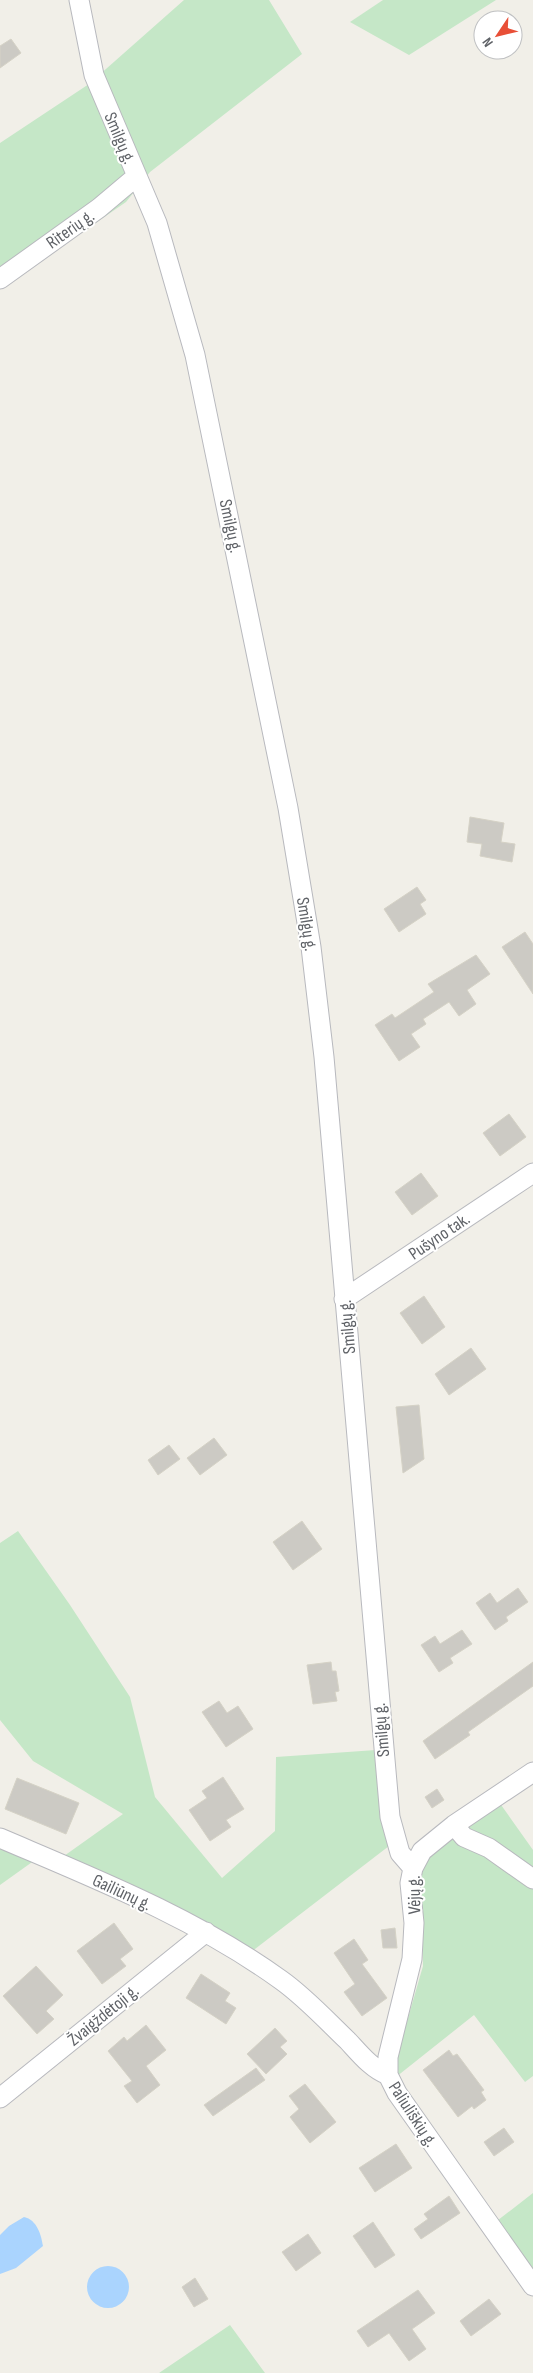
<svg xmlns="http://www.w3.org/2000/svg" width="533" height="2373" font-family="'Sofia Sans Condensed',sans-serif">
<rect width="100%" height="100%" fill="#f1efe8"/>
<path fill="#c5e7c7" d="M184,0h85l33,54 -152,118 -24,30 -126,87v-146l89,-59z
M383,0h113l-87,55 -59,-33z
M18,1531l52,74 60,92 25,100 67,81 53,-47 1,-74 100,-7 13,96 -138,106 -187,-96 59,-42 -90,-53 -33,-41v-177z
M499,1802l34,48v226l-8,6 -51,-67 -78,62 -3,-7 30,-104 -2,-98 15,-22z
M0,1845l35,15 -35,25z
M533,2193v82l-40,-51z
M230,2325l35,48h-106z"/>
<path fill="#aad4fe" d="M24,2217c13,3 17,17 19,29l-27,22 -16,6v-39l9,-9z
M87 2287a21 21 0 1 1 42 0a21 21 0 1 1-42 0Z"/>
<path fill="#cccac4" stroke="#d5d2c6" d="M11,39l10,14 -21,15v-22z
M470,817l34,6 -3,19 14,2 -3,18 -32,-6 2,-12 -15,-2z
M417,887l9,13 -6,4 6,10 -27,18 -15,-23z
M525,932l8,12v50l-31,-47z
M476,955l14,19 -23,16 9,14 -17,12 -10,-14 -26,17 3,5 -15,10 9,13 -21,14 -24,-36 17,-11 3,4 39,-26 -6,-8z
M509,1114l17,23 -26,19 -17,-23z
M421,1173l17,23 -26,19 -17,-23z
M424,1296l21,31 -23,17 -22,-31z
M471,1348l15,21 -37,26 -14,-21z
M419,1405l5,54 -21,14 -7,-66z
M214,1438l13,17 -27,20 -13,-17z
M169,1445l11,14 -22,16 -10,-15z
M302,1521l20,28 -29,21 -20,-28z
M518,1588l10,14 -22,15 2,4 -13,9 -19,-27 14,-10 7,10z
M462,1630l10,14 -22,14 3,5 -14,9 -18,-27 14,-9 5,8z
M331,1662l1,9h4l3,20 -4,1 2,9 -24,3 -6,-39z
M533,1662v24l-65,46 2,3 -35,24 -12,-18z
M219,1701l8,12 11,-7 15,23 -27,18 -24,-35z
M223,1777l21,32 -18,11 5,7 -21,14 -21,-31 18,-12 -5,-7z
M17,1778l62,25 -13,31 -61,-25z
M437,1789l7,11 -12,8 -7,-11z
M114,1923l19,26 -13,10 6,7 -24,18 -25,-33z
M395,1928l2,20h-14l-2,-18z
M354,1939l14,21 -6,4 25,34 -25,18 -18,-24 11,-8 -21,-31z
M36,1966l27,29 -17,16 8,8 -17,15 -34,-38z
M201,1974l29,19 -5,8 11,7 -10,16 -40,-26z
M146,2025l20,25 -20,16 14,19 -23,18 -13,-17 8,-5 -24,-30 16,-14 3,4z
M275,2028l12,13 -7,6 7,7 -21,20 -19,-20z
M449,2050l4,6 4,-2 27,36 -3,2 5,8 -12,9 -2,-3 -14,11 -35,-47z
M256,2068l9,12 -52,36 -9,-11z
M305,2084l31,38 -26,21 -20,-26 9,-8 -10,-13z
M504,2128l10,14 -20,14 -10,-14z
M396,2144l16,24 -37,24 -16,-24z
M449,2196l11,17 -39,26 -7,-10 14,-10 -4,-5z
M373,2222l22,33 -20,13 -22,-32z
M308,2234l13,19 -25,18 -14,-19z
M195,2278l13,21 -14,8 -12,-20z
M418,2290l17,23 -23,16 14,20 -17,12 -20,-28 -21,14 -11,-16z
M489,2299l12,15 -30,22 -11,-15z"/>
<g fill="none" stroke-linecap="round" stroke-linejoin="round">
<g stroke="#b8b9be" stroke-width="21">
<path id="minor" d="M79,0l15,75 63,148 38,132 93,453 23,139 13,110 66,760 10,36 13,15
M0,279l99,-71 38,-32
M344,1299l189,-126
M533,1772l-79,53 -32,26 -9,17 -3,15 4,40 -2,36 -24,98v18l9,18 136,193
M454,1825l10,12 25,11 44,31
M0,1838c96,41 195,80 281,142 24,17 45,40 67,61 12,13 24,28 40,34
M0,2098l206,-166"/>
</g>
<use href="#minor" stroke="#fff" stroke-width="19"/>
</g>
<g text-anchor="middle" stroke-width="4" stroke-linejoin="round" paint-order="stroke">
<g font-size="18" fill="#5f6267" stroke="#fff">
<text transform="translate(120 138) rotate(67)" y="6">Smilgų g.</text>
<text transform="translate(70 229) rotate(-35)" y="6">Riterių g.</text>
<text transform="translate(231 526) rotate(78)" y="6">Smilgų g.</text>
<text transform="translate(307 924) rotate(81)" y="6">Smilgų g.</text>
<text transform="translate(439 1236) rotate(-34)" y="6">Pušyno tak.</text>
<text transform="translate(347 1327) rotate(-95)" y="6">Smilgų g.</text>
<text transform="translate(381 1730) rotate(-95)" y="6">Smilgų g.</text>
<text transform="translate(122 1892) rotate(25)" y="6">Gailiūnų g.</text>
<text transform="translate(414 1895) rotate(-91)" y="6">Vėjų g.</text>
<text transform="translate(103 2015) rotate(-39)" y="6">Žvaigždėtoji g.</text>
<text transform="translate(413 2114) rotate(57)" y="6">Paliuliškių g.</text>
</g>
</g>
<g transform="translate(498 35) rotate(235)"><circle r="24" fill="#ffffff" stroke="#bfc0c2"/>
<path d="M0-4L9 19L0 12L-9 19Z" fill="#e84f37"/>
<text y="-8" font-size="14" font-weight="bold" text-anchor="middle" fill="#5f6267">N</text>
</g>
</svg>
